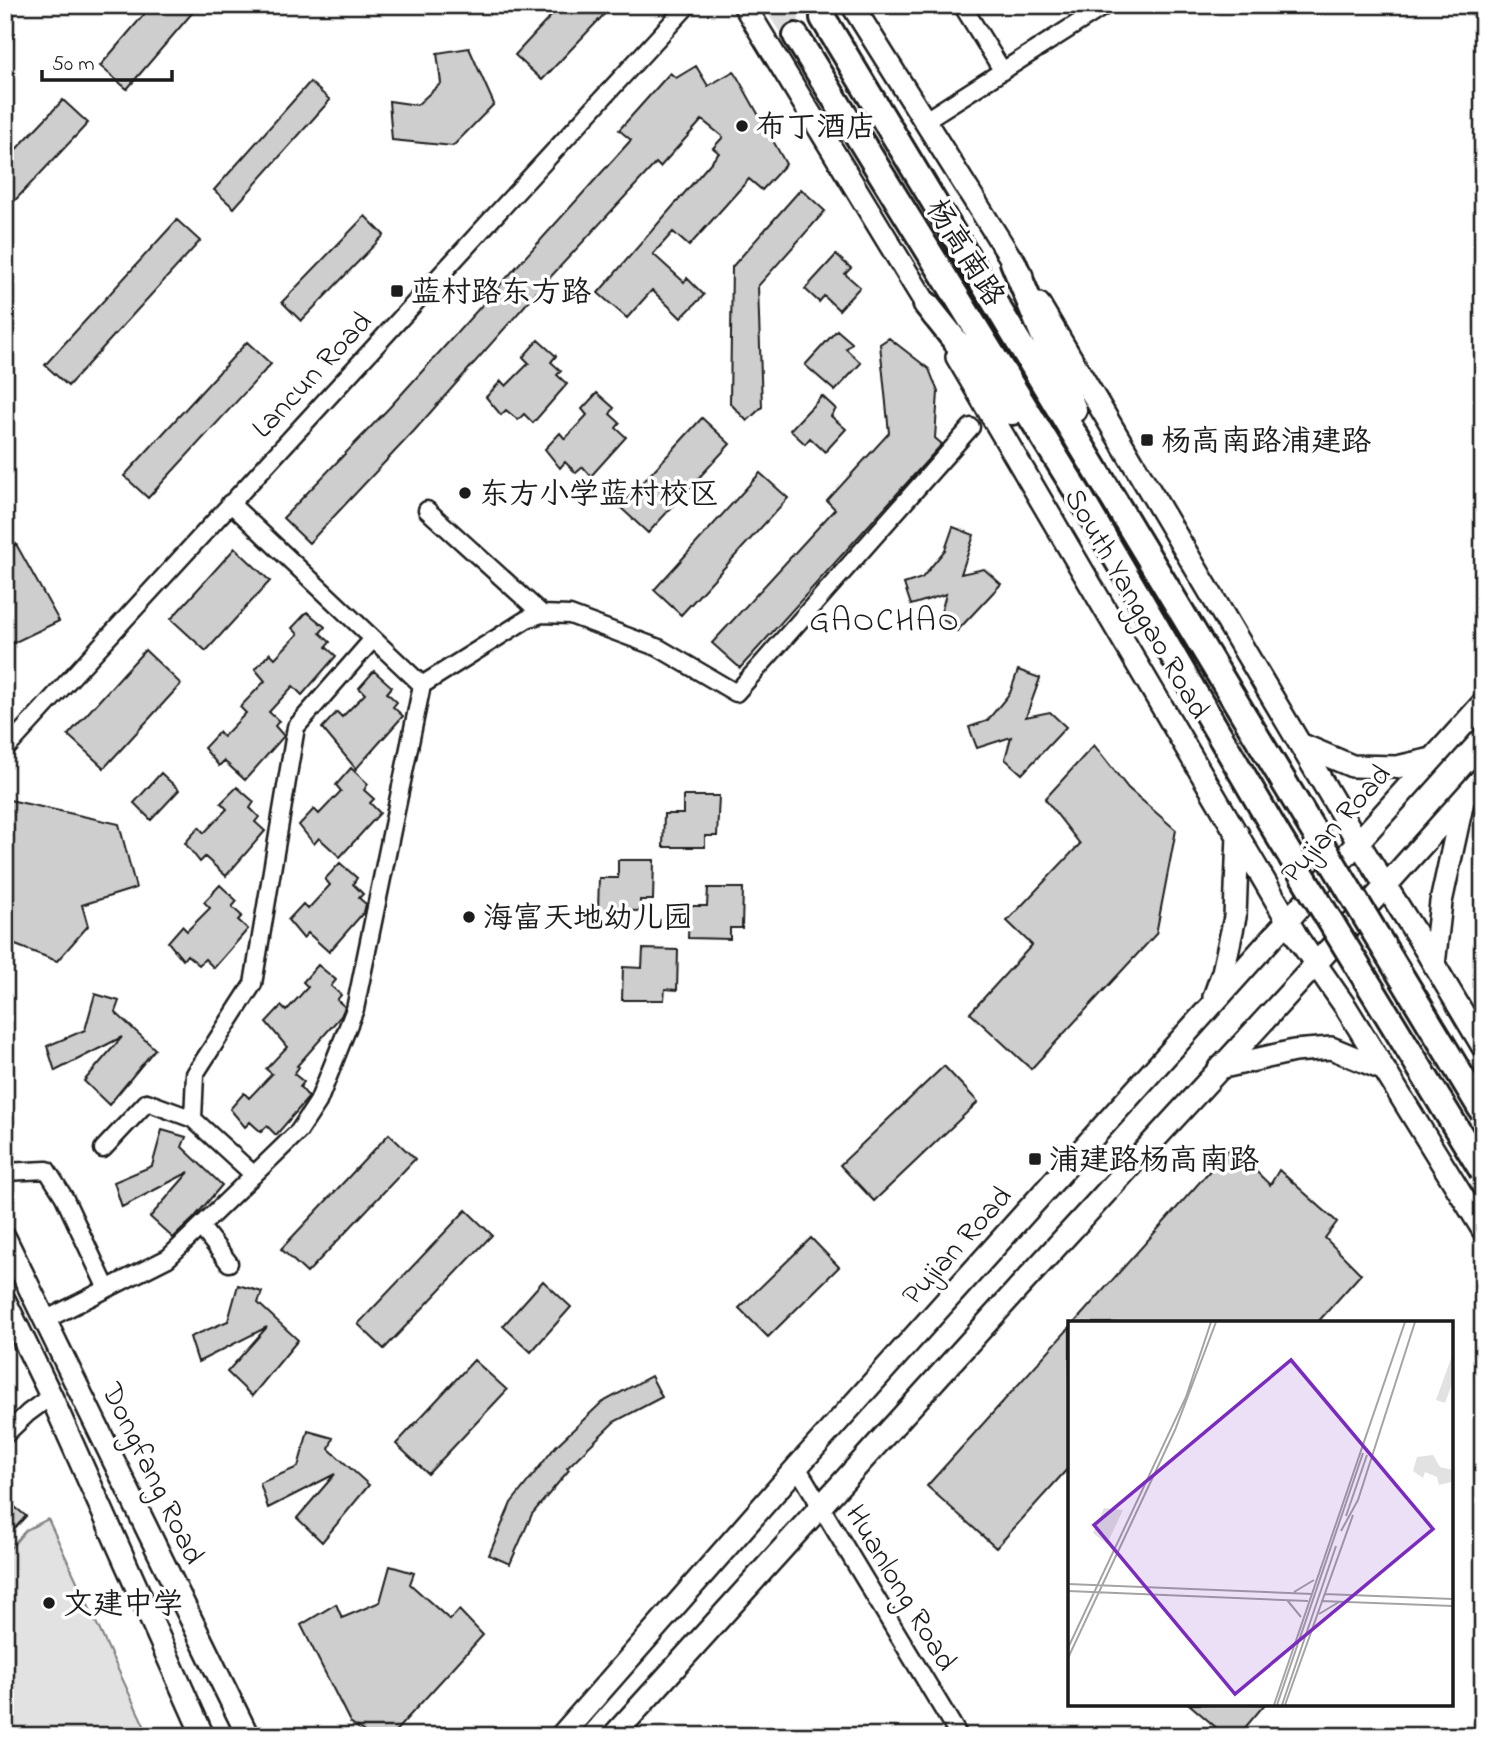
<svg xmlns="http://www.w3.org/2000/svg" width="1488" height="1741" font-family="'Indie Flower','LXGW WenKai TC',sans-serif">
<rect width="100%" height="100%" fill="#fff"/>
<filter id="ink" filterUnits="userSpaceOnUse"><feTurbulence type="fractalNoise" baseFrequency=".0143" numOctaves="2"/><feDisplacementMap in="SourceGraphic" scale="14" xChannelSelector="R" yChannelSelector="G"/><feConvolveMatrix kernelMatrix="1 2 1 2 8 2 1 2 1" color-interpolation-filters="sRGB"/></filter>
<g filter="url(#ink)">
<path fill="#e2e2e2" stroke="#7f7f7f" stroke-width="2" d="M48,1519l101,217h-137l-7,-16v-166l21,-24z"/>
<path fill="#cecece" stroke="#1c1c1c" stroke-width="2" d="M152,5h47l-72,84 -27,-23z
M561,5h52l-71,75 -27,-25z
M469,48l25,56 -41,42 -61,-6 -3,-39 28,4 24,-22 -4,-30z
M696,66l12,20 26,-15 52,93 -24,26 -13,-11 -60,67 -16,-14 -20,22 31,28 3,-4 17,17 -23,23 -29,-28 -25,28 -29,-25 121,-140 -6,-5 10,-11 -21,-17 -42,47 -4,-4 -113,122 -129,146 -105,112 -26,-25 106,-110 242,-268 -12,-10 51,-57 6,5z
M310,82l20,18 -96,108 -20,-18z
M63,100l25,23 -83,88v-50z
M801,189l24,22 -67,75 4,121 -15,14 -17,-18 2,-136z
M365,216l19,19 -83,86 -19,-19z
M177,220l23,21 -132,145 -23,-21z
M836,255l15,13 -6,6 15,13 -21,23 -15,-14 -5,6 -14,-13z
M837,330l15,13 -6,6 15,14 -26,28 -30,-26z
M889,338l40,31 9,23 -3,46 7,6 -202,224 -28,-25 123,-134 -8,-8 62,-68 -9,-89z
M538,340l18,16 -5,6 10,9 -4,4 10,9 -34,39 -9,-9 -6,6 -12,-10 -5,5 -15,-18 15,-16 5,5 23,-23 -6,-6z
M247,342l24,22 -123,134 -24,-22z
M597,393l17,15 -4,6 10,9 -4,5 10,9 -35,39 -8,-9 -7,6 -11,-11 -5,6 -15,-19 15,-16 5,6 22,-24 -5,-6z
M822,396l14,13 -5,7 15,13 -21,23 -15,-14 -5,6 -15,-14z
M702,418l28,26 -82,89 -28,-26z
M760,473l28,25 -107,117 -27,-25z
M953,527l21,8 -13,39 23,-5 17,15 -44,47 -17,-15 6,-22 -35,11 -7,-21 18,-6 23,-28z
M16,544l43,77 -54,26v-95z
M235,548l35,33 -64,70 -35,-32z
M307,612l18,15 -5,6 10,9 -4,5 10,9 -34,39 -9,-9 -24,26 10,9 -4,5 9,10 -39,44 -21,-19 -5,5 -15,-18 15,-16 4,5 23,-24 -6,-6 25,-26 -10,-12 15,-16 5,5 23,-24 -6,-6z
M145,650l36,34 -77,84 -36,-33z
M1018,670l22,8 -14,39 24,-5 16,15 -44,47 -17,-15 6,-22 -34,11 -8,-21 18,-6 23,-28z
M374,671l18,16 -5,6 10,9 -4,5 10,9 -47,53 -34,-41 15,-16 5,5 23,-23 -6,-6z
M1094,745l34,43 48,42 -20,104 -125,135 -61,-56 62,-68 -25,-24 73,-77 -35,-45z
M351,768l17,16 -4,6 10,9 -4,4 10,10 -40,44 -21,-19 -5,6 -15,-19 15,-16 5,5 22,-23 -5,-6z
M161,773l18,17 -28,30 -17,-17z
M237,787l17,15 -4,6 9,9 -4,5 10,9 -39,45 -21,-19 -5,5 -15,-19 14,-16 5,6 23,-24 -6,-6z
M683,796h36l-2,40h-12v11h-42l1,-33h19z
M5,799l114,25 17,64 -54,17 6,21 -31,35 -52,-20z
M618,860h36l-1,40h-13v11l-42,-1 1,-32h19z
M340,863l17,15 -4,6 10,10 -4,4 7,6 -2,8 -35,40 -21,-19 -5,5 -15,-18 15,-16 5,5 22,-24 -5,-6z
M220,885l17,16 -5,6 10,9 -4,4 10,9 -34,39 -9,-9 -6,6 -12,-10 -4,5 -15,-18 14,-16 5,5 23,-23 -6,-6z
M708,888h35l-1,40h-12v11l-42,-1 1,-32h18z
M643,949l35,1 -1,40 -12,-1 -1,11h-42l1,-33 19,1z
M318,965l18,15 -5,6 10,9 -4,5 8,7 -4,9 -44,50 2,1 -5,7 10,8 -4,5 9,10 -33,38 -9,-9 -6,6 -11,-10 -5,5 -15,-18 14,-16 5,5 23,-24 -6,-5 21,-22 -21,-25 15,-16 5,5 22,-24 -5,-5z
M95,994l24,7 -4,11 40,37 -46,56 -25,-24 38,-44 -67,34 -8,-25 38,-16z
M944,1066l34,36 -104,99 -34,-36z
M162,1130l24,7 -4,10 40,38 -28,33 -21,20 -23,-21 39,-45 -67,35 -8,-25 38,-16z
M389,1134l26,25 -108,114 -26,-24z
M1231,1147l39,38 9,-15 58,52 -12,16 36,36 -44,49h-243z
M466,1210l26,25 -108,114 -26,-25z
M811,1238l28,29 -71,70 -29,-29z
M543,1281l28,26 -40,45 -28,-26z
M238,1285l24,7 -4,11 40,37 -46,56 -25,-24 40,-45 -69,35 -8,-25 38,-16z
M1070,1327v139l-74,82 -69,-62z
M474,1360l33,30 -79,84 -32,-30z
M651,1376l11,21 -48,25 -47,46 2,2 -37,44 -22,50 -21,-9 22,-52 45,-57 45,-43z
M308,1431l25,7 -4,11 40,36 -47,57 -25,-24 38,-44 -67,34 -8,-25 38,-16z
M5,1499l21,17 -21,23z
M390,1566l24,7 -4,11 40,36 9,-10 24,25 -92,101h-21l-20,-14 -49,-97 35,-21 6,14 38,-16z
M1189,1704h76l-27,32h-12z"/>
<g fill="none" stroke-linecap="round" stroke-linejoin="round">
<path stroke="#ddd" stroke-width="24" stroke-dasharray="24 12" stroke-linecap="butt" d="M777,5l19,31"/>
<g stroke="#1c1c1c" stroke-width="21">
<path id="minor" d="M962,5l40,65
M924,121l182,-116
M230,503l192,182
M427,510l115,104
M5,750l683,-745
M103,1149l44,-47 46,17
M5,1172l42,-2 17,27 43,92
M254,1175l-61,-56 2,-45 58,-90 43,-257 77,-88
M201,1227l28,36
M47,1319l121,-61 131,-127 19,-29 37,-93 67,-324 105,-66 15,-5 28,1 89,33 77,45 235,-266
M5,1435l23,-22 23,-17
M797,1467l162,269"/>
</g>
<g stroke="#1c1c1c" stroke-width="26">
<path id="major" d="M744,5l190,312
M852,5l170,271
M1039,304l319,538 58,92 67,113
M957,357l342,583 48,69 136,221
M1300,744l52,22 45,1 35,-8
M1434,965l7,-63 22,-101
M1214,997l9,-25 12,-55 3,-83
M1219,1068l75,-17 37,-3 54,22
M5,1238l243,498
M5,1301l46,95 152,340
M561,1736l236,-269 686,-764
M613,1736l409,-452 293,-319 168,-188"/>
</g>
<g stroke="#1c1c1c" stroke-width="30">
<path id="highway" d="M823,18l282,467
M796,36l286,464
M1013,262l61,148
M926,304l86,108"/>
</g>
<use href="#minor" stroke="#fff" stroke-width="16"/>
<use href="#major" stroke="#fff" stroke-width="21"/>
<use href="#highway" stroke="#fff" stroke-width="24"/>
<g stroke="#1c1c1c" stroke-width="30" stroke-linecap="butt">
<path id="highway-bridge" d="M1105,485l378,627
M1082,500l197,337 204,335"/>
</g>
<use href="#highway-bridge" stroke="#fff" stroke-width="24"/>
</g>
</g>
<g fill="#1c1c1c" stroke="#fff" stroke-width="2.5">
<circle cx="742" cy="126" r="7"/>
<rect x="390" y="284" width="14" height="14" rx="3.5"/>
<rect x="1140" y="433" width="14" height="14" rx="3.5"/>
<circle cx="465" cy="493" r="7"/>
<circle cx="469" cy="917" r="7"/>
<rect x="1028" y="1152" width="14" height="14" rx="3.5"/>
<circle cx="49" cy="1603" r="7"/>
</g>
<g text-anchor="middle" stroke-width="7" stroke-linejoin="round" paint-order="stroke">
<g font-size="30" fill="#1c1c1c" stroke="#fff" text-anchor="start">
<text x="756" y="136">布丁酒店</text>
<text x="411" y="301">蓝村路东方路</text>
<text x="1161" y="450">杨高南路浦建路</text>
<text x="479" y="503">东方小学蓝村校区</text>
<text x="483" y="927">海富天地幼儿园</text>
<text x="1049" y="1169">浦建路杨高南路</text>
<text x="63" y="1613">文建中学</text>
</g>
<g font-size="30" fill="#1c1c1c" stroke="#fff">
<text transform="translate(966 252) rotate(58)" y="10">杨高南路</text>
<text transform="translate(311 374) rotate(-47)" y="10">Lancun Road</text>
<text transform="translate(1138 603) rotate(60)" y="10">South Yanggao Road</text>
<text transform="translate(1335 823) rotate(-48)" y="10">Pujian Road</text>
<text transform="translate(956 1245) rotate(-48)" y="10">Pujian Road</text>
<text transform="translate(154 1473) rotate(64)" y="10">Dongfang Road</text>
<text transform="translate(902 1587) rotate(59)" y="10">Huanlong Road</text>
</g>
<g font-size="32" letter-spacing="2" fill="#1c1c1c" stroke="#fff">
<text x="885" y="630">GAOCHAO</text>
</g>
</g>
<g transform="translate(1068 1321)">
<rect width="385" height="385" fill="#fff"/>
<path d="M385,32v28l-8,22 -9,-3zM365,134l7,12 13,3 -2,12 -12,3 -2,-8 -12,-5 -2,6 -10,-7 4,-14zM36,187l19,2 -16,34 -14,-11z" fill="#e2e2e2"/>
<path fill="none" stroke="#a4a4a4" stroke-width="2" d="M290,179l57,-178M278,195l21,-61M273,210l17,-31M0,263l244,10M0,270l240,10M226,271l20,-12M256,273l129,5M219,279l14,17M253,280l132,5M251,293l20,-12M0,327l118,-251 25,-75M0,337l107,-228 41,-108M206,384l131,-383M209,384l86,-252M214,384l54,-159M217,384l68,-190"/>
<path fill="#7b2cbf" fill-opacity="0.15" stroke="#7b2cbf" stroke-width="3.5" d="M223,39l142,169 -198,165 -141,-169z"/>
<rect width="385" height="385" fill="none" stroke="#1c1c1c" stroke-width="3.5"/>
</g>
<rect width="1488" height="1741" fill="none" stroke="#fff" stroke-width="28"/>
<rect x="14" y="14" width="1460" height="1713" fill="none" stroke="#1c1c1c" stroke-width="2.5" filter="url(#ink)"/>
<path d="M42 70v10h130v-10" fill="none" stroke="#1c1c1c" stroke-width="3.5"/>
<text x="52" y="70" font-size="21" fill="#1c1c1c" stroke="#ffffff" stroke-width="5" paint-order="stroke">50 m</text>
</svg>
